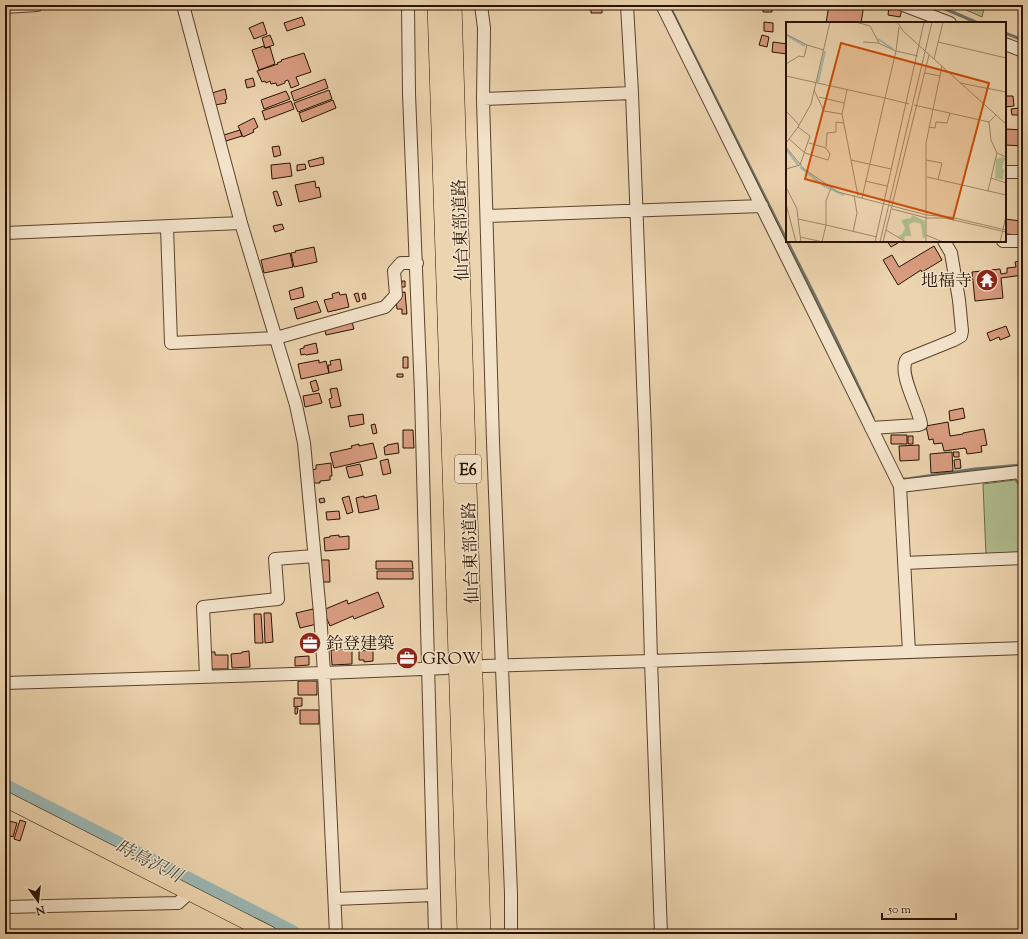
<svg xmlns="http://www.w3.org/2000/svg" width="1028" height="939" font-family="'Sorts Mill Goudy','Noto Serif JP',serif">
<rect width="100%" height="100%" fill="#ecd4ae"/>
<filter id="stains"><feTurbulence type="fractalNoise" baseFrequency=".005" numOctaves="4"/><feColorMatrix values="0 0 0 0 .2 0 0 0 0 .09 0 0 0 0 .02 0 0 0 .5 -.17"/></filter>
<radialGradient id="worn" r=".72"><stop offset=".6" stop-color="#630" stop-opacity="0"/><stop offset="1" stop-color="#630" stop-opacity=".3"/></radialGradient>
<path fill="#b1be8f" stroke="#6c6848" d="M955,5h30l-3,12z
M1015,480l8,12v62l-37,1 -3,-71z"/>
<g fill="none" stroke-linecap="round" stroke-linejoin="round">
<path stroke="#6d756c" stroke-width="3" d="M669,5l118,236
M936,5l42,18
M1005,33l18,7
M787,241c30,58 59,117 86,177
M901,477l1,2h5l68,-10 46,-4 2,3"/>
<path stroke="#9bb7b3" stroke-width="18" d="M5,788l287,146"/>
</g>
<path fill="#d89b7f" stroke="#281301" d="M591,5h22v3h-11v5h-11z
M829,5h35l-3,18h-35z
M763,6h9v6h-9z
M889,6l13,3 -2,8 -12,-2z
M302,17l3,8 -18,6 -3,-8z
M263,22l4,12 -13,5 -5,-11z
M764,22l9,1v9l-9,-1z
M270,35l4,10 -9,3 -3,-10z
M762,35l7,2 -2,10 -8,-2z
M773,42l14,2v10l-15,-2z
M264,46l1,2 5,-1 5,17 -16,6 -7,-20z
M304,53l7,19 -15,5 3,8 -8,3 -3,-8 -3,1v2l-8,3 -1,-3 -5,1 -1,-3 -4,2 -1,-2 -3,1 -5,-11 21,-7 -1,-1 5,-2 -1,-1z
M253,78l2,8 -8,2 -2,-8z
M325,79l3,9 -34,13 -3,-9z
M225,89l2,10 -2,1 1,3 -11,2 -3,-12z
M329,90l3,9 -34,13 -4,-9z
M286,91l4,8 -26,10 -3,-9z
M1005,96h8l1,10 -9,1z
M333,100l3,8 -34,14 -3,-9z
M291,101l3,8 -29,11 -3,-9z
M1020,108l1,7h-9l-1,-6z
M254,118l4,9 -5,3 1,2 -11,5 -5,-11z
M1005,129l18,1v16l-18,-1z
M240,130l2,6 -16,5 -2,-6z
M279,146l2,9 -7,2 -2,-10z
M323,157l1,7 -14,3 -2,-6z
M290,163l2,13 -20,3 -1,-14z
M305,164l1,5 -9,2v-6z
M315,181l1,7 3,-1 2,10 -22,5 -4,-17z
M277,191l5,14 -5,1 -4,-14z
M1005,219l16,2 -2,14 -14,-1z
M282,224l2,5 -9,3 -2,-6z
M887,241h10l1,2 -7,4z
M934,246l8,14 -20,12 -1,-2 -23,15 -15,-25 9,-5 7,12z
M314,247l3,15 -23,5 -3,-14 5,-1 -1,-1z
M290,253l3,14 -29,6 -3,-13z
M1018,260h5v15l-22,3 2,20 -28,3 -3,-29 28,-3 1,5 6,-1v-5l9,-1 -1,-5 4,-1z
M402,281h3v6h-4z
M302,287l2,10 -13,3 -2,-9z
M339,292l1,3 6,-1 3,13 -21,5 -4,-12 9,-2 -1,-4z
M405,292l2,22h-5v-5h-5l-1,-9 2,-7z
M358,293l2,8 -3,1 -3,-8z
M365,293l1,6h-3l-1,-5z
M317,301l4,11 -24,7 -3,-11z
M351,319l3,10 -28,6 -2,-10z
M1006,326l4,10 -10,4 -1,-3 -9,4 -3,-8z
M316,343l2,10 -12,2 -1,-1 -4,1 -1,-6 4,-1v-2z
M403,357h5v11h-5z
M340,359l2,11 -13,3 -1,-8h3l-1,-4z
M319,360v3l7,-2 3,12 -28,6 -3,-15z
M397,374h6v3h-6z
M316,380l3,10 -6,2 -3,-10z
M337,388l4,18 -10,2 -2,-9 3,-1 -2,-9z
M319,393l3,10 -17,4 -2,-11z
M963,408l2,10 -15,3 -1,-10z
M363,414l1,10 -14,3 -2,-11z
M948,422l2,14 13,-2v-1l21,-4 3,16 -6,1 1,6 -15,2 -1,-5h-1v-1l-21,3 -2,-8 -8,1 -1,-5 -4,1 -3,-14z
M375,424l2,9 -4,1 -2,-9z
M403,430h10l1,18h-11z
M891,435h16v9h-16z
M908,436h5v8h-5z
M373,443l4,15 -43,10 -4,-15 22,-5 -1,-2 8,-2v2z
M398,443l1,10 -14,2 -1,-8 3,-1v-1z
M919,445v15l-19,1 -1,-15z
M952,452l1,19 -22,2 -1,-19z
M953,452h6v5h-5z
M388,459l3,14 -8,2 -3,-14z
M960,459l1,9 -6,1 -1,-9z
M331,463l1,13h-2v4l-10,1v2h-7l-1,-13 4,-1v-4z
M360,464l3,11 -14,3 -3,-11z
M376,495l3,14 -20,4 -3,-15 8,-2v2z
M349,496l4,16 -6,2 -5,-16z
M324,498l1,4 -5,1 -1,-4z
M339,511l1,8 -13,1 -1,-8z
M339,535v2l10,-1v13l-24,2 -1,-13 6,-1v-1z
M319,560h10l1,22h-10z
M376,561h36l1,8h-37z
M377,571h36v8h-36z
M378,592l6,15 -30,12 -1,-3 -23,10 -7,-16 24,-10 1,4z
M313,609l4,15 -17,4 -4,-15z
M264,613h7l2,29 -8,1z
M254,614h7l2,29h-8z
M316,638v11h-12v-10z
M352,649v15l-20,1 -1,-15z
M373,650v11l-9,1v-2h-5v-9z
M249,651l1,16 -18,1 -1,-14 11,-1v-1z
M211,652h4v3h13v14h-17z
M398,654h17v9l-17,1z
M309,656v9l-14,1v-9z
M298,681h19v14h-19z
M294,698h8v8l-8,1z
M295,708h3l-1,6h-2z
M300,710h19v14h-19z
M5,820l12,3 -4,14 -8,-3z
M20,820l6,2 -6,19 -6,-2z"/>
<g fill="none" stroke-linecap="round" stroke-linejoin="round">
<g stroke="#59432c" stroke-width="14">
<path id="minor" d="M183,5l58,218 55,182 8,38 16,170 4,60 12,261
M408,5l1,89 12,300 14,540
M481,5l3,23 -1,71 10,343 18,452v40
M627,5l5,88 13,341 6,227 372,-13
M662,5l238,481 9,166
M903,5l47,18
M5,7l32,-2
M1005,44l18,7
M483,99l149,-6
M1005,172h18
M487,216l275,-10
M167,227l4,116 105,-5 109,-31 11,-12 -2,-24 7,-8h16
M5,233l236,-10
M1003,241h20
M871,428l47,-3 3,-1c-2,-16 -24,-52 -14,-65l47,-19 7,-4 1,-5 -3,-31 -8,-47 -7,-12
M900,486l119,-14 4,6
M904,563l119,-5
M484,666l167,-5 10,273
M206,676l-3,-69 75,-8 -3,-40 39,-3
M5,683l319,-10 122,-5
M335,899l99,-4
M5,907l173,-4 11,-10"/>
</g>
<g stroke="#281301" stroke-width="16">
<path id="major" d="M5,799l265,135"/>
</g>
<g stroke="#281301" stroke-width="18">
<path id="highway" d="M436,5l30,929
M453,5l29,929"/>
</g>
<path stroke="#281301" stroke-width="2" stroke-dasharray="1 2" stroke-linecap="butt" d="M670,933l207,-1"/>
<use href="#minor" stroke="#f3e3ca" stroke-width="12"/>
<use href="#major" stroke="#ecd4ae" stroke-width="15"/>
<use href="#highway" stroke="#ecd4ae" stroke-width="17"/>
</g>
<defs>
<g id="temple-disc" transform="scale(1.15)"><circle r="9.5" fill="#8f2418" stroke="#f3e3ca"/><path d="M0-6L5-2H3V0L6.5 2.5H4V6H1.5V3h-3V6H-4V2.5H-6.5L-3 0V-2H-5Z" fill="#fff"/></g>
<g id="office-disc" transform="scale(1.15)"><circle r="9.5" fill="#8f2418" stroke="#f3e3ca"/><path d="M-6-3h4V-5.5h4V-3h4V5H-6ZM-1-4.5V-3h2v-1.5ZM-6 0V1H6V0Z" fill="#fff"/></g>
</defs>
<g fill-rule="evenodd">
<use href="#temple-disc" x="987" y="280"/>
<use href="#office-disc" x="310" y="643"/>
<use href="#office-disc" x="407" y="658"/>
</g>
<g text-anchor="middle" stroke-width="3" stroke-linejoin="round" paint-order="stroke">
<rect fill="#f3e3ca" stroke="#65513d" stroke-width="1" x="455" y="455" width="26" height="28" rx="3"/>
<g font-size="16" font-weight="bold" fill="#281301">
<text x="468" y="475">E6</text>
</g>
<g font-size="17" fill="#281301" stroke="#f3e3ca">
<text transform="translate(460 230) rotate(-92)" y="6">仙台東部道路</text>
<text transform="translate(470 553) rotate(-92)" y="6">仙台東部道路</text>
</g>
<g font-size="17" fill="#281301" stroke="#f3e3ca" text-anchor="start">
<text x="972" y="286" text-anchor="end">地福寺</text>
<text x="326" y="649">鈴登建築</text>
<text x="422" y="664">GROW</text>
</g>
<g font-size="18" font-style="italic" fill="#504c3f" stroke="#f3e3ca">
<text transform="translate(149 861) rotate(27)" y="6">時鳥沢川</text>
</g>
</g>
<g transform="translate(786 22)">
<rect width="220" height="220" fill="#ecd4ae"/>
<path d="M217,135l2,1 -3,10 2,2 -1,10 -8,-2 1,-19zM126,193l13,6v16l-2,2 -2,-15 -7,-2 -5,2 2,12h-6l-1,4 -6,-4 4,-2 3,-6 -4,-8 10,-2z" fill="#b1be8f"/>
<path fill="none" stroke="#9bb7b3" stroke-width="2" d="M0,13l19,11M92,17l15,10M32,60l7,-31M0,127l12,16M14,145l24,19 20,9"/>
<path fill="none" stroke="#9e8769" stroke-width="1" d="M70,0l14,4 9,17M111,0l7,10 102,92M0,12l21,11 17,5M77,20l15,1 18,8 3,-24M152,20l68,16M148,37l9,-37M0,42l13,-8 5,1 3,-12M139,51l15,3M0,54l99,22 -23,100M174,61l46,9M28,68l10,21 18,3M61,68l-5,24 16,82M33,75l25,6M123,82l-24,-6 11,-47 22,5M128,83l75,17 7,-7M0,89l13,14M203,100l2,18 6,13M12,105l13,-23 19,-82M143,105l6,1 1,-6 11,1 3,-10M3,117l16,14 23,7 2,-6 -4,-6 -17,-5M0,121l12,-16 12,9 -10,29 -14,4M0,125l18,22 34,23 89,23 23,2 56,13M40,125l1,-14 9,-1v-10l8,1M65,138l40,9M140,138l16,3 -4,17M141,155l79,18M205,156l6,-25 9,4M79,159l22,5M0,165l11,22 1,10M202,169l3,-13 15,5M0,182l10,38M106,187l35,9h18l61,14M100,208l20,12M67,210l4,-19 -3,-18M140,213l17,7M14,215l23,5M15,220l-3,-23 28,6v-24l5,-13M36,220l4,-17 51,12M89,220l49,-220M94,220l52,-220M97,220l46,-187M140,220v-99l16,-77M214,220l6,-26"/>
<path fill="#cb4e0a" fill-opacity="0.15" stroke="#cb4e0a" stroke-width="2" d="M55,21l148,40 -36,136 -148,-40z"/>
<rect width="220" height="220" fill="none" stroke="#281301" stroke-width="2"/>
</g>
<rect width="1028" height="939" fill="none" stroke="#ecd4ae" stroke-width="20"/>
<rect x="6" y="6" width="1016" height="927" fill="none" stroke="#281301" stroke-width="2"/>
<rect x="10" y="10" width="1008" height="919" fill="none" stroke="#281301"/>
<g transform="translate(38 901) rotate(165)" stroke="#f3e3ca" stroke-width="3" paint-order="stroke">
<path d="M0-3L7 15L0 10L-7 15Z" fill="#281301"/>
<text y="-6" font-size="11" font-weight="bold" text-anchor="middle" fill="#281301">N</text>
</g>
<path d="M882 913v6h74v-6" fill="none" stroke="#281301" stroke-width="2"/>
<text x="888" y="913" font-size="12" fill="#281301" stroke="#f3e3ca" stroke-width="3" paint-order="stroke">50 m</text>
<rect width="100%" height="100%" filter="url(#stains)"/>
<rect width="100%" height="100%" fill="url(#worn)"/>
</svg>
